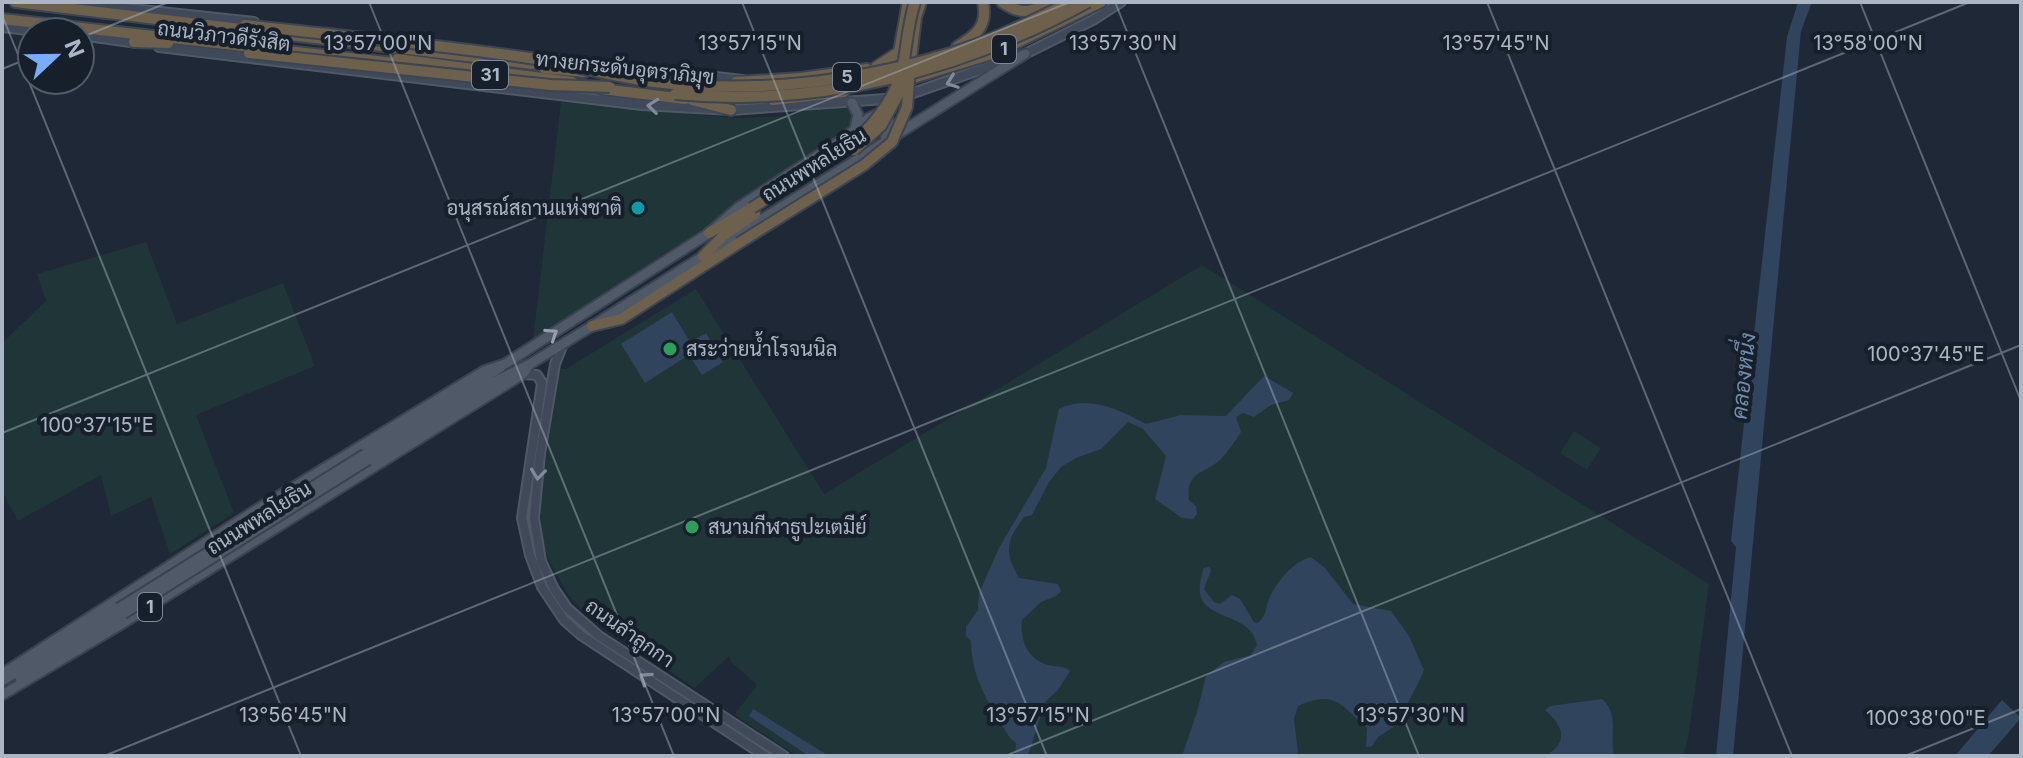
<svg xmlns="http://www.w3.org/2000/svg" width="2023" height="758" font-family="Inter,Sarabun,sans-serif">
<rect width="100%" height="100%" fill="#1e2836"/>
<path fill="#203537" d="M561,102l176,16 51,-2 46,-13 21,4 -5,25 -317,208z
M146,242l31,82 106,-41 32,83 -119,49 38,98 -64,41 -19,-57 -40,19 -10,-41 -83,46 -16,-30v-148l44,-42 -9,-27z
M1202,265l507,319 -20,150 -6,22h-886l-61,-40v-4l20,-25 -1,-4 -24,-21 -2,-6 -34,32 -107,-71 -21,-24 -19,-34 -6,-20 -2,-43 20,-127h6l130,-80 128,205z
M1574,431l27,17 -14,22 -27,-17z"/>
<path fill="#30445e" d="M1798,2h14l-11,29 -68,725h-17l20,-209 -5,-6 56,-504z
M672,312l18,30 16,-9 17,29 -21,13 -13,-20 -44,28 -24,-39z
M1264,376l29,17 -4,7 -18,5 -17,12 -11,-4 -7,4 5,15c-6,9 -12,18 -19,26 -15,16 -37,12 -33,42l7,6 1,8 -4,5 -11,-1 -27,-19 11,-43 -23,-27 -15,-7 -27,27 -25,9 -15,9 -12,15 -17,33 -8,2c-18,24 -20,35 -5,61l39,6 3,7 -5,5 -15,6 -19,18c-2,18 4,37 23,44 10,4 16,0 25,7l-12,19 -13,12 -17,54h-13l1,-13 -6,-5c-19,-31 -39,-59 -39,-97l-5,-5v-9l12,-17 1,-17 20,-45 47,-80 13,-59c29,-15 61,1 87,15l35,-9 45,1z
M1311,557l14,11 28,36 38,7 18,25 15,34c-7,19 -19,33 -23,52l-23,15 -6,9 -6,1 1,-19c-26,-22 -31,-39 -69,-22l-4,13 4,33 -4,4h-112l15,-44 9,-36 18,-14 27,-7 6,-10c-7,-40 -75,-18 -53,-77l5,-1 2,3 -7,19 10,13 6,2 12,-9 8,4 14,23 4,1c9,-8 7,-14 11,-24 7,-17 25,-38 42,-42z
M1602,699c18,16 7,36 12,57h-69c24,-13 19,-30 0,-46l5,-4z
M2002,700l19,18 -33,38h-33z
M753,709l76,47h-20l-60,-40z"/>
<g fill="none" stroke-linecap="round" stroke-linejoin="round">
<g stroke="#4f5865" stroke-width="12">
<path id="secondary" d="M68,2l186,20
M2,27l44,5
M80,35l58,8
M159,47l483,58 89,5 168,-12 126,-44 68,-34 28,-18
M561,60l182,20
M563,344l-8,20 -15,90 -6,64 7,43 13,28 13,19 32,28 185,120
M523,374l14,1 5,8 -20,135 8,37 12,32 22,33 17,15 184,121"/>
</g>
<g stroke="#3b4350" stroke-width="13">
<path id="primary" d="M852,103l6,12 -3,13
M365,454l136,-87
M368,460l122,-76 40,-20 62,-38 433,-272
M2,674l254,-164 228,-139 21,-7 204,-131 30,-26 104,-68 26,-21 12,-5 8,8 -4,21
M20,678l103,-64
M2,681l117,-73
M2,695l118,-70 403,-251 7,-10"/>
</g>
<g stroke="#3c4551" stroke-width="14">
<path id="highway" d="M15,2l534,64
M1002,2c19,14 30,10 50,0
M2,19l401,45
M134,42l34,1
M957,47c19,-12 31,-20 26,-45
M397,59l175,23
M911,59l5,-42 5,-15
M876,67l23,-15 9,-50
M544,68l40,4
M903,81l92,-28 106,-51
M736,82l65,-4 66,-9
M602,89l83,10
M692,100l39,10
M773,100l71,-8
M709,233l43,-25
M703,256l20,-20 32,-22
M592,326l29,-7 118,-76"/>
</g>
<use href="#secondary" stroke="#3f495a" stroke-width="8"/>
<use href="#primary" stroke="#4f5967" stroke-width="9"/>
<use href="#highway" stroke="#6d614e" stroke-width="10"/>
<g stroke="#3b4350" stroke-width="13" stroke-linecap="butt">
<path id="primary-bridge" d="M119,608l246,-154
M123,614l245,-154"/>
</g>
<g stroke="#3c4551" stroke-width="14" stroke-linecap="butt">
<path id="highway-bridge" d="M245,25c95,11 190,19 284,33 42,6 83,19 125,24 100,12 204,0 300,-30 40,-12 79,-32 117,-50
M249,53l302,32 59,2
M675,94c144,14 287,-23 413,-92
M854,150l27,-24 23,-42
M752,208l103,-67c22,-20 42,-46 48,-76 4,-21 5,-42 12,-63
M739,243l125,-78 28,-23 15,-35 3,-38"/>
</g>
<use href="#primary-bridge" stroke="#4f5967" stroke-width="9"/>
<use href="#highway-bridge" stroke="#6d614e" stroke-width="10"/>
</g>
<defs><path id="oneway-chevron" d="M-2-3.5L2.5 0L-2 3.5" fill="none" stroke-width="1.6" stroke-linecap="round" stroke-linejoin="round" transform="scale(2)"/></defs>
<g stroke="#808a9a">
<use href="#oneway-chevron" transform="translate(952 82) rotate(160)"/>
<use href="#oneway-chevron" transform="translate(653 106) rotate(-174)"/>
<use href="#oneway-chevron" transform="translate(538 474) rotate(97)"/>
<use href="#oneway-chevron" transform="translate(645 678) rotate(-146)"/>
</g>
<use stroke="#949ead" href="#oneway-chevron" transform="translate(552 334) rotate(-33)"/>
<path fill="none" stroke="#abb5c4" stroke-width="2" stroke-opacity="0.45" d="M369,2l305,754M742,2l305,754M1115,2l304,754M1487,2l305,754M1860,2l161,399M2,15l299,741M80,38l89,-36M2,69l30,-12M2,433l1068,-431M104,756l1866,-754M1005,756l1016,-411M1905,756l116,-47"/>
<circle fill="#0f9aa8" stroke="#171f2b" stroke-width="3" cx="638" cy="208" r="8"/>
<g fill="#2e9e5b" stroke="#171f2b" stroke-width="3">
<circle cx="670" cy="349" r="8"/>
<circle cx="692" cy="527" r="8"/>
</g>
<g text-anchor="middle" stroke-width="8" stroke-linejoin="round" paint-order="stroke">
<g fill="#171f2b" stroke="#7f8896" stroke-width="2">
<rect x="992" y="35" width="24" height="28" rx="6"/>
<rect x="472" y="61" width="36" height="28" rx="6"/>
<rect x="833" y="63" width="28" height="28" rx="6"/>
<rect x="138" y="593" width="24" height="28" rx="6"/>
</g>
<g font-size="18" font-weight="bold" fill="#abb5c4">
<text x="1004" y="55">1</text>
<text x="490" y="81">31</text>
<text x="847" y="83">5</text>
<text x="150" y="613">1</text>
</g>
<g font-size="20" fill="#abb5c4" stroke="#171f2b">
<text transform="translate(224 36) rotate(7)" y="7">ถนนวิภาวดีรังสิต</text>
<text transform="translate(625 68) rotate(6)" y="7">ทางยกระดับอุตราภิมุข</text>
<text transform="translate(814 165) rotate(-32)" y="7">ถนนพหลโยธิน</text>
<text transform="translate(259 518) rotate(-32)" y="7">ถนนพหลโยธิน</text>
<text transform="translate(630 633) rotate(35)" y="7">ถนนลำลูกกา</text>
</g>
<g font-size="20" fill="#abb5c4" stroke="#171f2b" text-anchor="start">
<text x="622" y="215" text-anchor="end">อนุสรณ์สถานแห่งชาติ</text>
<text x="686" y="356">สระว่ายน้ำโรจนนิล</text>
<text x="708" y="534">สนามกีฬาธูปะเตมีย์</text>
</g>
<g font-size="22" font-style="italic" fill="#728cae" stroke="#171f2b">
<text transform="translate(1743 376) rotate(-84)" y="8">คลองหนึ่ง</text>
</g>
</g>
<g font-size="20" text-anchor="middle" fill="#abb5c4" stroke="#171f2b" stroke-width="8" stroke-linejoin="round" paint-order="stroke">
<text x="1868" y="50">13°58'00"N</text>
<text x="378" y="50">13°57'00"N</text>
<text x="750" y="50">13°57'15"N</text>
<text x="1123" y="50">13°57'30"N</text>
<text x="1496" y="50">13°57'45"N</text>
<text x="1926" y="361">100°37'45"E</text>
<text x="97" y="432">100°37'15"E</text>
<text x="293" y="722">13°56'45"N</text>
<text x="666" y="722">13°57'00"N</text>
<text x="1038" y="722">13°57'15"N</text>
<text x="1411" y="722">13°57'30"N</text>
<text x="1926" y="725">100°38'00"E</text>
</g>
<rect width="2023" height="758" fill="none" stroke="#abb5c4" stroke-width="8"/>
<g transform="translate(56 56) rotate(68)"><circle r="38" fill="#171f2b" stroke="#525b68" stroke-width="2"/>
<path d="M0-6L14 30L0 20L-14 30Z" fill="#79acfb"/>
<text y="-12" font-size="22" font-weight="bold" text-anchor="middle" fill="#abb5c4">N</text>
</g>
</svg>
